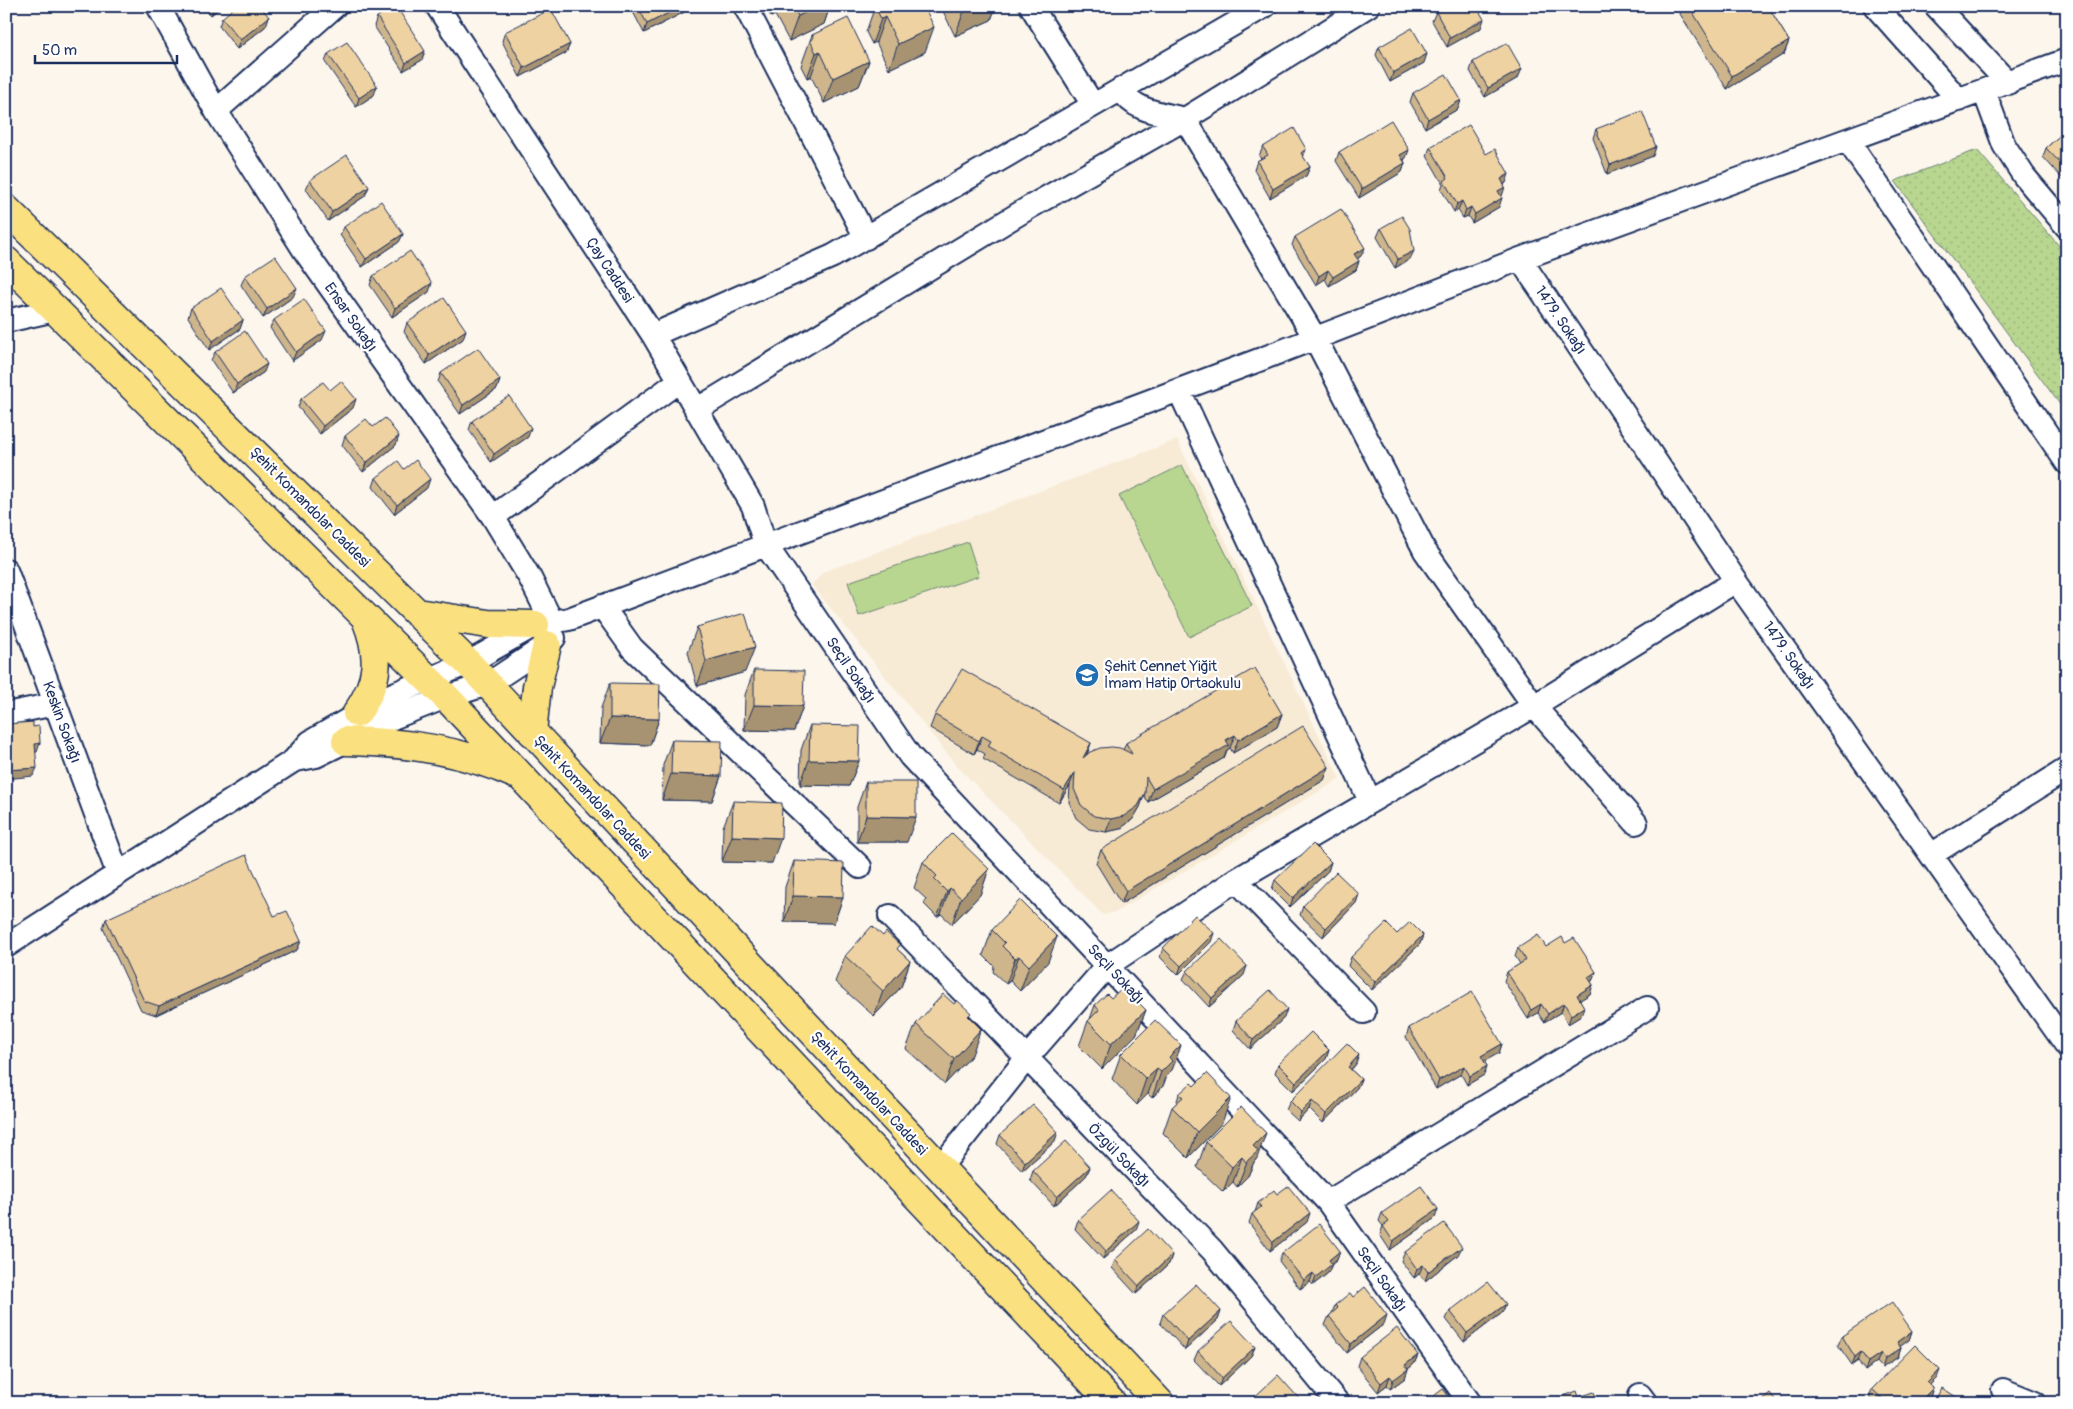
<svg xmlns="http://www.w3.org/2000/svg" width="2073" height="1409" font-family="Pangolin,sans-serif">
<defs>
<pattern id="grass-dots" width="8" height="8" patternUnits="userSpaceOnUse" patternTransform="scale(1.25)"><rect width="8" height="8" fill="#b8d68f"/><path d="M2 2h.1M6 6h.1" fill="none" stroke="#9eb87e" stroke-width="1.8" stroke-linecap="round"/></pattern>
</defs>
<rect width="100%" height="100%" fill="#fcf6ec"/>
<filter id="ink" filterUnits="userSpaceOnUse"><feTurbulence type="fractalNoise" baseFrequency=".02" numOctaves="2"/><feDisplacementMap in="SourceGraphic" scale="10" xChannelSelector="R" yChannelSelector="G"/><feConvolveMatrix kernelMatrix="1 2 1 2 8 2 1 2 1" color-interpolation-filters="sRGB"/></filter>
<g filter="url(#ink)">
<path fill="#f8ebd6" d="M1177,440l163,339 -224,133 -13,3 -147,-150 -144,-180 11,-13z"/>
<path fill="url(#grass-dots)" stroke="#6a8276" d="M1977,150l90,105v159l-172,-233z"/>
<path fill="#b8d68f" stroke="#6a8276" d="M1182,465l70,141 -63,31 -70,-141z
M968,542l11,34 -120,40 -11,-34z"/>
<g fill="none" stroke-linecap="round" stroke-linejoin="round">
<g stroke="#1b2f5e" stroke-width="26">
<path id="minor" d="M158,6l58,105 90,142 187,264 37,61 22,44
M437,6l216,329 100,171 12,38 145,212 418,446 142,201
M745,6l121,232
M1031,6l62,99
M1875,6l84,94
M1936,6l72,77
M1121,89c13,23 40,24 64,30l130,219 110,213 109,155 102,117
M1984,91l20,54 20,31 43,51
M216,111l119,-105
M1848,141l219,322
M1520,259l216,322 331,465
M6,321l49,-11
M653,335l180,-79 432,-250
M1179,390l191,411
M696,410l334,-203 155,-88 183,-113
M493,517l186,-136
M6,570l112,304
M602,606l30,42 228,219
M6,714l49,-10
M296,760l20,-4 79,-39 51,-20 42,-13 59,-39 7,-7
M1931,855l136,-86
M1236,880l128,132
M890,916l322,334 126,153
M6,946l287,-185 17,-19 79,-46 79,-33 67,-38 34,-6 690,-259 261,-101 547,-199
M939,1169l87,-110 82,-94 128,-85 298,-174 202,-125
M1328,1202l319,-194
M2003,1390l32,13
M1640,1395l6,8"/>
</g>
<g stroke="#1b2f5e" stroke-width="31">
<path id="major" d="M6,209l462,454 692,740
M6,261l440,436 666,706
M417,613l71,11 47,1
M357,713c22,-32 24,-57 9,-94
M532,732l5,-45 10,-42
M346,741c59,1 115,9 169,33"/>
</g>
<use href="#minor" stroke="#fff" stroke-width="22"/>
<use href="#major" stroke="#fbe080" stroke-width="28"/>
</g>
<path fill="#ceb58b" stroke="#1b2f5e" d="M203,6h19l-11,9z
M630,6h61l-1,3 -46,24z
M766,6h64l-6,18 -35,17 -14,-26 -4,2z
M875,6l50,46 -36,17 -13,-27 -4,2 -6,-12z
M936,6h60l-5,14 -36,16 -13,-27 -4,2z
M1683,6h85l21,35 -5,13 -57,35 -47,-75z
M1436,12l45,16 -34,19 -15,-26z
M377,17l45,43 -19,11 -29,-45z
M222,18l44,8 -29,23 -18,-23z
M505,32l65,12 -4,9 -46,24 -18,-36z
M812,35l57,26 -10,25 -35,17 -13,-27 -4,2 -6,-12z
M1379,47l45,16 -34,19 -14,-27z
M328,54l46,41 -18,12 -31,-45z
M1473,62l45,16 -33,19 -15,-26z
M1413,93l48,7 -3,9 -33,19 -15,-26z
M1596,129l57,27 -46,18 -14,-36z
M2067,129v45l-5,4 -19,-21 3,-9z
M1263,147l43,2 -3,8 7,10 -4,9 -36,22 -16,-28 3,-9 4,-2 -2,-3z
M1430,147l56,7 20,29 -2,2 -2,11 -1,1 -2,10 -27,16 -4,-7 -5,2 -5,-8 -4,2 -13,-23 2,-5 -16,-28z
M1339,152l67,6 -2,2 1,3 -3,9 -43,26 -23,-37z
M310,180l55,16 -37,25 -22,-32z
M344,227l59,7 -4,8 -37,25 -22,-32z
M1381,228l29,31 -15,9 -18,-31z
M1295,237l66,19 -4,3 2,2 -3,9 -27,16 -4,-7 -9,6 -24,-40z
M245,276l48,21 -30,21 -22,-33z
M373,276l56,16 -37,25 -22,-32z
M191,308l52,12 -3,9 -31,21 -21,-33z
M274,320l48,20 -30,21 -22,-33z
M407,323l56,16 -37,25 -22,-32z
M215,352l49,20 -31,21 -22,-33z
M441,373l59,7 -3,9 -37,25 -22,-32z
M330,390l23,18 -33,26 -22,-27 3,-8z
M472,421l56,16 -37,25 -22,-32z
M373,427l23,18 -33,27 -21,-27 3,-9z
M404,469l23,19 -33,26 -21,-27 3,-9z
M697,627l48,45 -48,14 -9,-34z
M754,670l49,36 -9,25 -50,-1 1,-35z
M610,683l49,36 -9,26 -50,-2 1,-35z
M1282,714l-5,13 -44,26 -3,-5 -3,2 -3,8 -76,44 -4,-7 -4,12 -7,12 -13,10 -14,3 -17,-3 -13,-11 -7,-16 1,-17 -11,18 -76,-44 2,-5 -8,-5 -3,5 -44,-26 5,-13 156,28 -4,12 36,-5 3,-7z
M810,725l49,36 -10,25 -49,-1 1,-35z
M672,740l49,36 -9,25 -50,-1 1,-35z
M1329,767l-5,13 -203,124 -25,-41 5,-13z
M866,782l41,60h-50v-35z
M733,802l39,61 -50,-1 1,-35z
M794,861l49,36 -9,26 -50,-1 1,-35z
M923,862l66,7 -9,26 -28,29 -11,-10 -4,3 -13,-13 2,-5 -12,-11z
M1331,862l-3,9 -38,36 -18,-18 3,-9z
M1359,894l-3,9 -33,34 -23,-22 3,-9z
M274,916l27,25 -4,9 -141,65 -15,-5 -38,-82 3,-9z
M992,930l56,32 -28,29 -10,-10 -4,3 -13,-12 1,-6 -11,-11z
M1397,934l26,1 -3,9 -48,46 -24,-24 3,-9z
M1211,942l-33,33 -18,-18 3,-9z
M1565,943l31,29 -4,9 -1,1 2,3 -3,9 -10,6 1,16 -13,8 -7,-12 -17,10 -6,-9 -10,6 -24,-38 3,-9 13,-8 -5,-8 3,-8 28,-1z
M898,950l12,11 -9,26 -27,29 -39,-34 10,-26z
M1187,971l57,4 -35,32 -26,-28z
M954,1004l15,14 3,37 -27,29 -39,-35 10,-25z
M1095,1005l51,5 -10,25 -34,34 -23,-23 9,-25 2,-2z
M1284,1018l-34,31 -17,-19 3,-9z
M1409,1028l93,16 -3,9 -15,8 3,5 -3,9 -17,10 -6,-11 -25,15 -30,-52z
M1181,1045l-9,25 -5,5 -4,11 -11,12 -4,-4 -11,11 -25,-26 9,-25z
M1329,1050l-3,9 -33,32 -18,-18 3,-9z
M1356,1064l-5,6 10,9 -4,9 -34,35 -14,-14 -11,12 -12,-11 4,-9z
M1179,1094l43,29 -34,35 -25,-25 9,-26 4,-3z
M1000,1135l55,6 -33,30 -25,-27z
M1206,1142l51,16 -3,4 -6,14 -11,11 -4,-5 -10,10 -26,-25z
M1090,1167l-4,9 -32,30 -24,-26 3,-9z
M1277,1194l30,28 -37,29 -21,-28 3,-9 3,-2 3,-9z
M1438,1209l-3,9 -45,32 -10,-15 3,-9 -4,-5 3,-8z
M1078,1220l58,10 -33,29 -28,-30z
M1340,1251l-3,9 -5,4 -4,9 -15,12 -3,-3 -10,7 -21,-28 3,-8z
M1405,1252l53,3 -33,26 -6,-7 -5,4 -13,-17z
M1172,1255l-3,9 -33,30 -24,-26 3,-8z
M1353,1297l31,27 -37,29 -22,-28 4,-9 3,-3 3,-8z
M1506,1304l-4,9 -38,29 -18,-23 4,-8z
M1221,1311l-3,9 -33,30 -25,-27 3,-9z
M1912,1331l-3,9 -9,6 1,2 -3,9 -16,11 -5,-6 -12,9 -7,-10 -6,4 -14,-20 4,-9z
M1255,1347l-4,9 -32,30 -25,-26 4,-9z
M1418,1355l-4,9 -6,5 -3,9 -15,11 -3,-4 -9,7 -21,-26 3,-9z
M1937,1378l-7,7 3,3 -3,9 -6,6h-49l-6,-6 3,-8z"/>
<path fill="#a79371" stroke="#1b2f5e" d="M214,6h8l-11,9 3,-8z
M682,6h9l-1,3 -46,24 3,-9z
M775,6h3l-3,9 -4,2z
M818,6h12l-6,18 -35,17 9,-25z
M940,6h3l-1,3 -4,2z
M974,6h22l-5,14 -36,16 9,-25z
M269,17l-3,9 -29,23 3,-9z
M885,17l-9,25 -4,2 9,-25z
M1484,19l-3,9 -34,19 3,-9z
M934,27l-9,25 -36,17 9,-25z
M1789,41l-5,13 -57,35 5,-13z
M570,44l-4,9 -46,24 4,-9z
M425,51l-3,9 -19,11 3,-8z
M820,51l-9,25 -4,2 9,-25z
M1427,54l-3,9 -34,19 3,-9z
M869,61l-10,25 -35,17 9,-25z
M1522,69l-4,9 -33,19 3,-9z
M377,86l-3,9 -18,12 3,-9z
M1461,100l-3,9 -33,19 3,-9z
M1656,147l-3,9 -46,18 3,-9z
M1306,149l-3,9 -2,-5z
M1409,150l-3,8 -9,6 3,-9z
M1405,163l-3,9 -43,26 3,-9z
M1310,167l-4,9 -36,22 3,-9z
M2067,168v6l-5,4 4,-9z
M1509,174l-3,9 -9,5 4,-9z
M369,187l-4,9 -37,25 4,-9z
M1505,187l-3,9 -8,4 4,-9z
M1502,198l-3,9 -27,16 3,-9z
M1462,201l-4,9 -4,2 3,-8z
M1471,207l-3,9 -5,2 3,-8z
M403,234l-4,8 -37,25 4,-8z
M1365,248l-4,8 -10,7 3,-9z
M1414,251l-4,8 -15,9 3,-9z
M1359,261l-3,9 -27,16 4,-9z
M1328,270l-3,9 -9,6 3,-9z
M432,283l-3,9 -37,25 3,-9z
M297,288l-4,9 -30,21 4,-9z
M243,320l-3,9 -31,21 4,-9z
M466,330l-3,9 -37,25 3,-9z
M326,331l-4,9 -30,21 4,-9z
M267,364l-3,8 -31,21 4,-9z
M500,380l-3,9 -37,25 3,-9z
M356,399l-3,9 -33,26 3,-8z
M531,428l-3,9 -37,25 3,-8z
M399,436l-3,9 -33,27 3,-9z
M430,479l-3,9 -33,26 3,-9z
M755,647l-10,25 -48,14 9,-25z
M12,669l-3,9h-2l-1,2 1,-10z
M754,705l49,1 -9,25 -50,-1z
M1282,714l-5,13 -44,26 5,-13z
M610,718l49,1 -9,26 -50,-2z
M1235,735l-5,13 -3,2 -3,8 -76,44 5,-13z
M982,736l-5,13 -3,5 5,-13z
M40,743l-3,9 -5,1 3,-9z
M1091,743l-5,13 -3,2z
M809,760l50,1 -10,25 -49,-1z
M1329,767l-5,13 -203,124 5,-13z
M37,768l-4,8 -27,3v-9z
M1075,772l-5,13 -11,18 5,-13z
M671,774l50,2 -9,25 -50,-1z
M1145,793l-5,14 -7,12 -13,10 -14,3 5,-13z
M866,816l50,1 -9,25h-50z
M732,836l49,2 -9,25 -50,-1z
M1331,862l-3,9 -38,36 3,-9z
M989,869l-9,26 -28,29 9,-26z
M950,888l-9,26 -4,3 10,-25z
M1359,894l-3,9 -33,34 3,-9z
M793,896l50,1 -9,26 -50,-1z
M1214,933l-3,9 -33,33 3,-9z
M1423,935l-3,9 -48,46 3,-8z
M1057,937l-9,25 -28,29 9,-25z
M301,941l-4,9 -141,65 3,-9z
M1019,956l-9,25 -4,3 9,-25z
M910,961l-9,26 -27,29 9,-25z
M1247,966l-3,9 -35,32 3,-9z
M1596,972l-4,9 -8,5 4,-9z
M1593,985l-3,9 -16,10 3,-9z
M1564,1003l-3,9 -17,10 4,-8z
M1541,1004l-3,9 -10,6 3,-9z
M1584,1007l-3,9 -13,8 3,-9z
M1287,1009l-3,9 -34,31 3,-9z
M1146,1010l-10,25 -34,34 9,-25z
M981,1029l-9,26 -27,29 9,-25z
M1502,1044l-3,9 -21,12 3,-9z
M1181,1045l-9,25 -5,5 -4,11 -11,12 9,-26 8,-15z
M1329,1050l-3,9 -33,32 3,-9z
M1359,1055l-3,9 -11,12 3,-9z
M1464,1066l-3,8 -25,15 3,-9z
M1487,1066l-3,9 -17,10 3,-9z
M1157,1069l-9,25 -11,11 9,-26z
M1361,1079l-4,9 -34,35 3,-9z
M1231,1098l-9,25 -34,35 9,-26z
M1312,1101l-3,8 -11,12 3,-9z
M1058,1132l-3,9 -33,30 3,-9z
M1266,1133l-9,25 -3,4 -6,14 -11,11 16,-41z
M1242,1157l-9,25 -10,10 9,-25z
M1090,1167l-4,9 -32,30 3,-9z
M1438,1209l-3,9 -45,32 3,-9z
M1310,1213l-3,9 -37,29 3,-9z
M1139,1221l-3,9 -33,29 3,-8z
M1462,1247l-4,8 -33,26 3,-9z
M1340,1251l-3,9 -5,4 -4,9 -15,12 3,-8 13,-17z
M1172,1255l-3,9 -33,30 3,-8z
M1423,1265l-4,9 -5,4 3,-9z
M1313,1273l-3,9 -10,7 4,-9z
M1506,1304l-4,9 -38,29 3,-9z
M1221,1311l-3,9 -33,30 3,-9z
M1387,1315l-3,9 -37,29 4,-9z
M1912,1331l-3,9 -15,11 3,-9z
M1255,1347l-4,9 -32,30 3,-8z
M1901,1348l-3,9 -16,11 3,-9z
M1861,1352l-3,9 -6,4 3,-8z
M1881,1353l-4,9 -12,9 3,-9z
M1418,1355l-4,9 -6,5 -3,9 -15,11 3,-9 12,-15z
M1940,1370l-3,8 -13,13 3,-8z
M1390,1376l-3,9 -9,7 3,-9z
M1933,1388l-3,9 -6,6h-5z"/>
<path fill="#efd2a2" stroke="#1b2f5e" d="M236,6h24l9,11 -29,23 -18,-22z
M394,6h2l29,45 -19,12 -29,-46z
M638,6h44l-35,18z
M793,6h25l-20,10z
M875,6h49l10,21 -36,17 -13,-27 -4,2z
M962,6h12l-10,5z
M1446,6h30l8,13 -34,19 -14,-26z
M1689,6h79l21,35 -57,35z
M551,9l19,35 -46,24 -19,-36z
M848,18l21,43 -36,17 -13,-27 -4,2 -6,-13 4,-2 -2,-3z
M1412,28l15,26 -34,19 -14,-26z
M347,42l30,44 -18,12 -31,-44z
M1507,43l15,26 -34,19 -15,-26z
M1446,74l15,26 -33,19 -15,-26z
M1642,111l14,36 -46,18 -14,-36z
M1391,120l18,30 -9,5 5,8 -43,26 -23,-37z
M1469,125l17,29 9,-5 14,25 -8,5 4,8 -7,4 4,7 -27,16 -4,-7 -5,3 -4,-9 -5,3 -13,-23 4,-3 -18,-31z
M1294,128l12,21 -5,4 9,14 -37,22 -16,-28 11,-6 -5,-8z
M2067,129v39l-1,1 -20,-21z
M347,155l22,32 -37,25 -22,-32z
M381,201l22,33 -37,25 -22,-32z
M1341,209l24,39 -11,6 5,7 -26,16 -5,-7 -9,6 -24,-39z
M1402,216l8,13 4,22 -16,8 -17,-31z
M410,251l22,32 -37,25 -22,-32z
M275,256l22,32 -30,21 -22,-33z
M221,288l22,32 -30,21 -22,-33z
M444,298l22,32 -37,25 -22,-32z
M304,299l22,32 -30,21 -22,-32z
M245,331l22,33 -30,20 -22,-32z
M478,348l22,32 -37,25 -22,-32z
M341,381l15,18 -33,27 -22,-27 22,-17 7,8z
M509,396l22,32 -37,26 -22,-33z
M385,418l14,18 -33,27 -21,-27 21,-17 7,8z
M416,460l14,19 -33,26 -21,-27 22,-17 6,8z
M745,613l10,34 -49,14 -9,-34z
M6,652h2l4,17 -5,1 1,4 -2,1z
M1255,668l27,46 -44,26 -3,-5 -9,5 3,5 -76,44 -7,-12 -1,16 -7,13 -14,10 -13,3 -17,-3 -13,-11 -7,-16 1,-17 -11,18 -76,-44 3,-5 -9,-5 -3,5 -44,-26 27,-46 129,74 -8,15 7,-6 10,-4 12,-1 8,1 12,6 -6,-11z
M754,670l50,1 -1,35 -49,-1z
M610,683l50,1 -1,35 -49,-1z
M33,722v5l6,-1 1,17 -5,1 2,24 -31,2v-24h1l-1,-22z
M810,725l50,1 -1,35 -50,-1z
M1303,726l26,41 -203,124 -25,-41z
M672,740l50,1 -1,35 -50,-2z
M866,782h50v35l-50,-1z
M733,801l49,2 -1,35 -49,-2z
M952,833l37,36 -28,29 -11,-10 -3,4 -13,-13 3,-3 -14,-14z
M1313,844l18,18 -38,36 -18,-18z
M246,855l28,61 13,-5 14,30 -142,65 -15,-5 -38,-82z
M794,861l50,2 -1,34 -50,-1z
M1336,872l23,22 -33,34 -23,-22z
M1020,900l37,37 -28,29 -10,-10 -4,3 -13,-13 3,-3 -13,-13z
M1195,915l19,18 -33,33 -18,-18z
M1410,922l13,13 -48,47 -24,-25 35,-34 11,11z
M872,926l11,10 3,-4 14,13 -3,4 13,12 -27,30 -38,-35z
M1538,935l8,12 16,-10 3,6 9,-5 22,34 -8,5 5,8 -16,10 7,12 -13,8 -7,-12 -16,11 -7,-10 -10,6 -24,-38 19,-12 -8,-12z
M1221,939l26,27 -35,32 -25,-27z
M1123,987l23,23 -35,34 -23,-23 11,-11 -4,-5 12,-11 4,4z
M1270,990l17,19 -34,31 -17,-19z
M1472,992l30,52 -21,12 6,10 -17,10 -6,-10 -25,14 -30,-52z
M943,994l11,10 3,-4 14,13 -3,3 13,13 -27,30 -38,-35z
M1155,1020l26,25 -12,12 3,4 -11,11 -4,-3 -11,10 -25,-25z
M1311,1032l18,18 -33,32 -18,-18z
M1347,1043l12,12 -11,12 13,12 -35,35 -14,-13 -11,11 -11,-11z
M1207,1073l24,25 -34,34 -25,-25 11,-10 -4,-3 12,-11 3,3z
M1033,1105l25,27 -33,30 -25,-27z
M1241,1107l25,26 -13,13 5,5 -12,11 -4,-5 -10,10 -26,-25z
M1066,1141l24,26 -33,30 -24,-26z
M1288,1186l22,27 -37,29 -21,-28 9,-7 -3,-4 16,-13 3,4z
M1421,1186l17,23 -45,32 -10,-15 6,-4 -7,-9z
M1111,1190l28,31 -33,30 -28,-31z
M1444,1223l18,24 -34,25 -5,-7 -6,4 -12,-17z
M1319,1224l21,27 -11,9 3,4 -16,13 -3,-4 -9,7 -22,-27z
M1148,1229l24,26 -33,31 -24,-26z
M1488,1282l18,22 -39,29 -17,-22z
M1196,1284l25,27 -33,30 -25,-27z
M1365,1287l22,28 -36,29 -22,-28 9,-8 -3,-3 15,-12 3,4z
M1892,1302l20,29 -15,11 4,6 -16,11 -4,-6 -13,9 -7,-10 -6,5 -13,-21z
M1231,1321l24,26 -33,31 -24,-27z
M1397,1328l21,27 -13,10 3,4 -15,11 -3,-4 -9,7 -21,-26z
M1915,1345l25,25 -13,13 6,5 -14,14 -5,-5 -6,6h-11l-2,-3 -3,3h-5l-15,-14z
M1278,1375l25,28h-55z
M1942,1388l24,15h-33z
M1443,1389l11,14h-36l9,-8 3,4z
M1577,1391l2,6 15,-5 4,10 7,-2 1,3h-46l-2,-5z
M1770,1393l7,9 6,-4 3,5h-41l8,-6 5,6z"/>
</g>
<defs>
<g id="school-disc" transform="scale(1.25)"><circle r="9.5" fill="#1f6fb2" stroke="#fff"/><path d="M0-5L7-2L0 1L-7-2ZM-4 1L0 2.5L4 1V4Q0 6-4 4Z" fill="#fff"/></g>
</defs>
<g fill-rule="evenodd">
<use href="#school-disc" x="1087" y="675"/>
</g>
<g text-anchor="middle" stroke-width="4.5" stroke-linejoin="round" paint-order="stroke">
<g font-size="15" fill="#1b2f5e" stroke="#fff">
<text transform="translate(610 270) rotate(57)" y="5">Çay Caddesi</text>
<text transform="translate(351 317) rotate(55)" y="5">Ensar Sokağı</text>
<text transform="translate(1561 320) rotate(56)" y="5">1479. Sokağı</text>
<text transform="translate(310 507) rotate(45)" y="5">Şehit Komandolar Caddesi</text>
<text transform="translate(1789 655) rotate(55)" y="5">1479. Sokağı</text>
<text transform="translate(851 670) rotate(56)" y="5">Seçil Sokağı</text>
<text transform="translate(62 722) rotate(70)" y="5">Keskin Sokağı</text>
<text transform="translate(592 797) rotate(47)" y="5">Şehit Komandolar Caddesi</text>
<text transform="translate(1116 974) rotate(47)" y="5">Seçil Sokağı</text>
<text transform="translate(869 1093) rotate(47)" y="5">Şehit Komandolar Caddesi</text>
<text transform="translate(1119 1155) rotate(46)" y="5">Özgül Sokağı</text>
<text transform="translate(1382 1279) rotate(55)" y="5">Seçil Sokağı</text>
</g>
<g font-size="15" fill="#1b2f5e" stroke="#fff" text-anchor="start">
<text x="1104" y="671">Şehit Cennet Yiğit<tspan x="1104" dy="17">İmam Hatip Ortaokulu</tspan></text>
</g>
</g>
<rect width="2073" height="1409" fill="none" stroke="#fff" stroke-width="25"/>
<rect x="12" y="12" width="2048" height="1384" fill="none" stroke="#1b2f5e" stroke-width="2" filter="url(#ink)"/>
<path d="M35 55v8h142v-8" fill="none" stroke="#1b2f5e" stroke-width="2.5"/>
<text x="42" y="55" font-size="15" fill="#1b2f5e" stroke="#ffffff" stroke-width="4" paint-order="stroke">50 m</text>
</svg>
